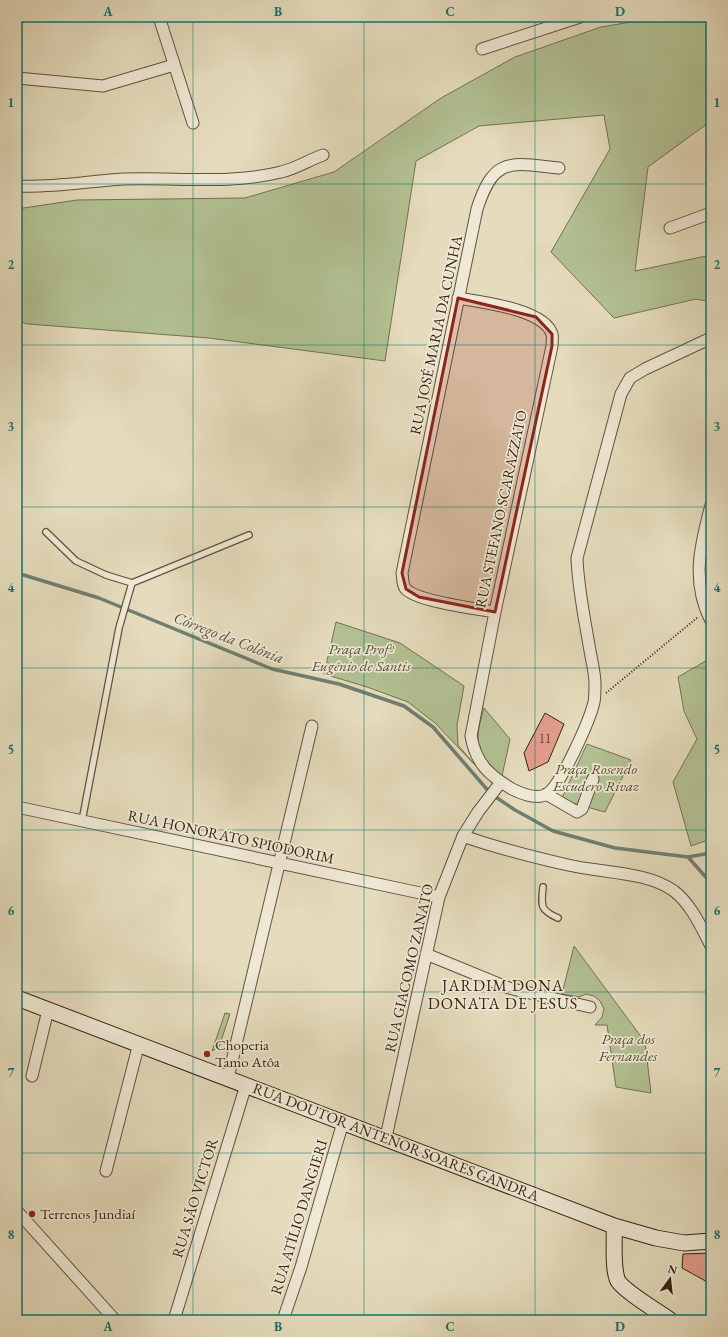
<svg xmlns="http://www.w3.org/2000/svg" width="728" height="1337" font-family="'EB Garamond',serif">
<rect width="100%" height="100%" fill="#e5dcbd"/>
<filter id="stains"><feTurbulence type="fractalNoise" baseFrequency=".005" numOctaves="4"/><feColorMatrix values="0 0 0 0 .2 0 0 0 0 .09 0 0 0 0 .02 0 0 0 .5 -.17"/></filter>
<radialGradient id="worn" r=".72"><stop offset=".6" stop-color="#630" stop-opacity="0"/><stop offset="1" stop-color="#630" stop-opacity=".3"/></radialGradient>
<path fill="#b2c193" stroke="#747252" d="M661,17h50v104l-63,46 -13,104 76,-16v47l-15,-3 -82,19 -63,-66 59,-103 -6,-34 -125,11 -63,35 -31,200 -176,-23 -181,-14 -11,-3v-112l60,-9 168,-2 89,-26 107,-74 74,-41 86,-30z
M336,622l64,21 64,43 -7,39 1,20 17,20 -40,-42 -27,-21 -41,-15 -43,-13z
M711,658v181l-20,7 -18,-64 24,-43 -13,-28 -6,-34z
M484,708l26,31 -8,37c-29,-19 -27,-38 -18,-68z
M587,744l44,16 -26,52 -44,-12z
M574,946l71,96 6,51 -35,-6 -9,-62h-12l7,-8 2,-8 -4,-8 -6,-5 -8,-2 -7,3 -17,-3z
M225,1013l5,1 -11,33 -7,4z"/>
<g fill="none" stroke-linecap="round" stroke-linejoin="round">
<path stroke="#707f72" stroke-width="3.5" d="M17,573l82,25 173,71 67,15 65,22 29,21 58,67 24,16 38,21 62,17 73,9 23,26
M688,857l23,-4"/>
</g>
<path fill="#e39c8b" stroke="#372412" d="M545,713l19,11 -16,38 -19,9 -5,-18z
M711,1253v31l-29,-16 1,-14z"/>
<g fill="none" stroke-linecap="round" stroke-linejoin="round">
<g stroke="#62523d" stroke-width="8">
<path id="lane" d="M46,532l30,29 30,14 26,8
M82,821l37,-193 13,-45 117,-48
M543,887c-2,19 -3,23 15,31"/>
</g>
<g stroke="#62523d" stroke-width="13">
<path id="street" d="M159,17l34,106
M482,49l98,-32
M17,78l86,8 71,-21
M17,186c36,2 71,-5 106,-7 53,-2 106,6 158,-7 14,-3 28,-12 42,-17
M670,228l41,-15
M458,298c23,4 86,11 94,36 1,3 0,9 0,12l-57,266 -24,124c5,28 18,39 41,53 10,5 25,11 35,5 14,-9 43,-74 47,-92 1,-5 1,-12 1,-18 0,-12 -4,-26 -6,-39 -5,-29 -11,-58 -12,-87l44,-164 9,-16 15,-9 66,-31
M711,505c-11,41 -20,77 0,116
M495,612c-18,-3 -81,-11 -90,-24 -3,-5 -2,-10 -3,-15l75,-364c17,-53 33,-46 82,-41
M546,794l31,18 5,-3 11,-30
M17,807l422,90
M463,836c34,12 70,21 105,29 33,8 78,6 106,26 17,13 27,36 37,55
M426,954l83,34 81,19
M32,1076l16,-66
M228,1078l84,-352
M386,1137l53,-240 24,-61 15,-24 23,-30
M106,1171l33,-128
M17,1211l98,109
M174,1320l72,-235
M283,1320l18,-53 42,-145"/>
</g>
<g stroke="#372412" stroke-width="17">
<path id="secondary" d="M17,998l597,228 42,12 28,5 27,-2
M614,1226c1,14 -2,43 4,55 6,10 41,31 52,39"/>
</g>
<path stroke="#372412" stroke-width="2" stroke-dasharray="1 2" stroke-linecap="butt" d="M606,693l92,-76"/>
<use href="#lane" stroke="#eee8d4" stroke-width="5.5"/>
<use href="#street" stroke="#eee8d4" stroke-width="11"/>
<use href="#secondary" stroke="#eee8d4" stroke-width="15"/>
</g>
<path fill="#8f2418" fill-opacity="0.2" stroke="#8f2418" stroke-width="3" stroke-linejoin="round" d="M458,298l78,19 16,17v12l-57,266 -76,-15 -13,-8 -4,-16z"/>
<path fill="none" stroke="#0f766e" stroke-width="1" stroke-opacity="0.55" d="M193,17v1303M364,17v1303M535,17v1303M17,184h694M17,345h694M17,507h694M17,668h694M17,830h694M17,992h694M17,1153h694"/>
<g fill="#8f2418" stroke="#eee8d4" stroke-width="1.5">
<circle cx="207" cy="1054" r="4"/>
<circle cx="32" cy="1214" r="4"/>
</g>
<g text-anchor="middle" stroke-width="3.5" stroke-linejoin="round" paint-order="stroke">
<g font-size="13" fill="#624230">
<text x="545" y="743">11</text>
</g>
<g font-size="15" fill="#372412" stroke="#eee8d4">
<text transform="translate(436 335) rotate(-78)" y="5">RUA JOSÉ MARIA DA CUNHA</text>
<text transform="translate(501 509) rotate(-78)" y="5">RUA STEFANO SCARAZZATO</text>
<text transform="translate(231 837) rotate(12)" y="5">RUA HONORATO SPIODORIM</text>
<text transform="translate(409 968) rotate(-77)" y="5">RUA GIACOMO ZANATO</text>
<text transform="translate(396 1142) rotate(21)" y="5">RUA DOUTOR ANTENOR SOARES GANDRA</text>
<text transform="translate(195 1198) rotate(-73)" y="5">RUA SÃO VICTOR</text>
<text transform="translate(299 1217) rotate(-73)" y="5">RUA ATÍLIO DANGIERI</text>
</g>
<g font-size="15" font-style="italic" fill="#564b32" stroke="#eee8d4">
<text x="361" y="654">Praça Profº<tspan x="361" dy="17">Eugênio de Santis</tspan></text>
<text x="596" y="774">Praça Rosendo<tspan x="596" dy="17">Escudero Rivaz</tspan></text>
<text x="628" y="1044">Praça dos<tspan x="628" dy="17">Fernandes</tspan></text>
</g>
<g font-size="15" fill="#372412" stroke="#eee8d4" text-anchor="start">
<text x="215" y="1050">Choperia<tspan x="215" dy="17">Tamo Atôa</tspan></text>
<text x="40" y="1219">Terrenos Jundiaí</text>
</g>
<g font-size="16" font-style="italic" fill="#545142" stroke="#eee8d4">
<text transform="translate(229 637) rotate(21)" y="6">Córrego da Colônia</text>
</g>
<g font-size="16" letter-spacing="1" fill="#372412" stroke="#eee8d4">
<text x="503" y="991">JARDIM DONA<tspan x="503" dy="18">DONATA DE JESUS</tspan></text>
</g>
</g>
<rect width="728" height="1337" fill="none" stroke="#e5dcbd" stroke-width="44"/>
<g transform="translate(670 1279) rotate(15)" stroke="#eee8d4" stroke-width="3" paint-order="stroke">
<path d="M0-3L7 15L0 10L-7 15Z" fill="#372412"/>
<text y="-6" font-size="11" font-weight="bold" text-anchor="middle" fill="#372412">N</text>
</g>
<rect x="22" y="22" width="684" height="1293" fill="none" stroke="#0f766e" stroke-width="1.5"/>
<g font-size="13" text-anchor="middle" font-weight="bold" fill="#0f766e">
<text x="108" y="16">A</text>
<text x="278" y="16">B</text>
<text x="450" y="16">C</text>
<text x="620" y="16">D</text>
<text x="11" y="107">1</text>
<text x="717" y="107">1</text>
<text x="11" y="269">2</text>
<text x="717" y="269">2</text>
<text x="11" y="431">3</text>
<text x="717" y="431">3</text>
<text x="11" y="592">4</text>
<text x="717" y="592">4</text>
<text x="11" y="754">5</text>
<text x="717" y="754">5</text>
<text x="11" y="915">6</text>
<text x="717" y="915">6</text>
<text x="11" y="1077">7</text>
<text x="717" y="1077">7</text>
<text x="11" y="1239">8</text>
<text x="717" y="1239">8</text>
<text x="108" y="1331">A</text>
<text x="278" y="1331">B</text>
<text x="450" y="1331">C</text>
<text x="620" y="1331">D</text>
</g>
<rect width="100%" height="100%" filter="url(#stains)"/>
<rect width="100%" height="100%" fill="url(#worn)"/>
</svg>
